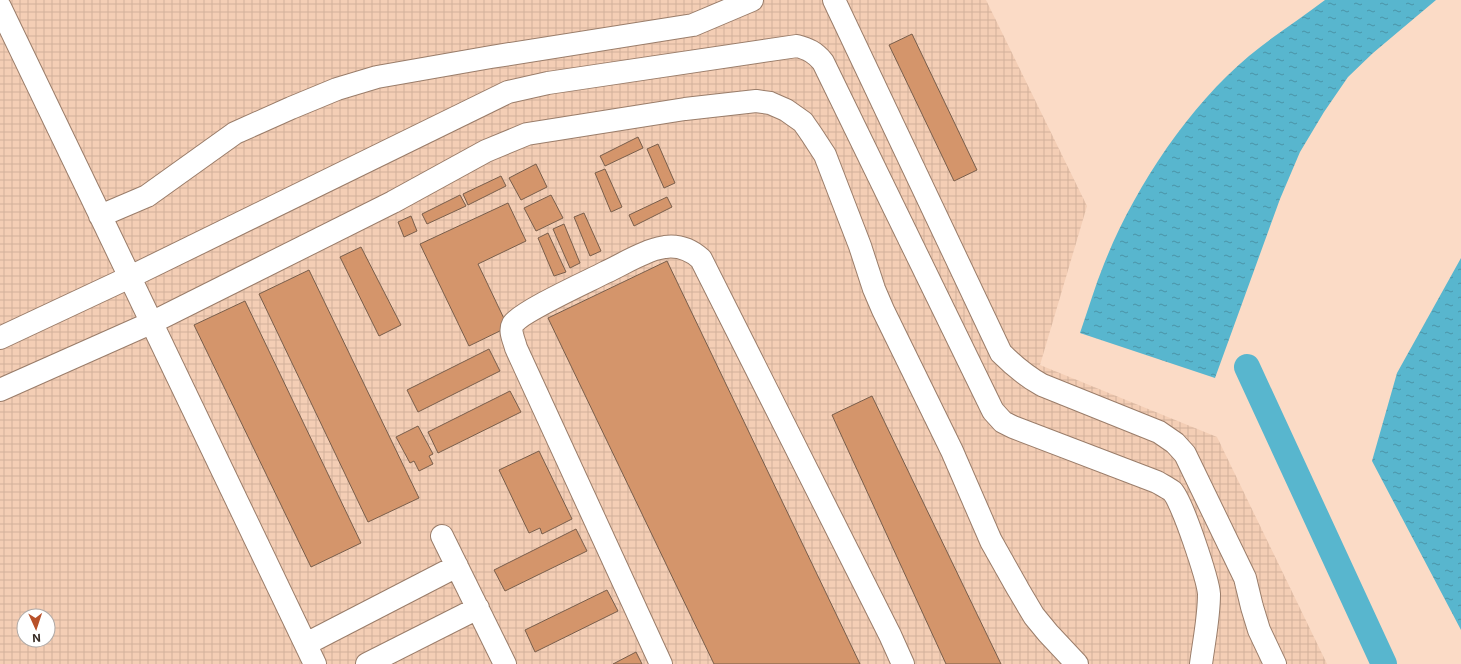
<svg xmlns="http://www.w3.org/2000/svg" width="1461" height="664" font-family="Inter,sans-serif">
<defs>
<pattern id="industrial-grid" width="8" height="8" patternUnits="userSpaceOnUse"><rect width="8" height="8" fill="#f4ceb5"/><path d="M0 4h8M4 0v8" fill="none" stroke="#d2b19b"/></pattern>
<pattern id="water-ripples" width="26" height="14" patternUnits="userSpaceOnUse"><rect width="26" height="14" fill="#58b6ce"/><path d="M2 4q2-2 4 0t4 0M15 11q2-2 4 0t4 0" fill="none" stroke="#4a94a7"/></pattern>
</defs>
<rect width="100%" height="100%" fill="#fbdbc6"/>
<path fill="url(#industrial-grid)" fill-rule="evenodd" d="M0,0h986l101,206 -47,159 177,72 110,227h-1327zM24,616h24v24h-24z"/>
<path fill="url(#water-ripples)" d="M1325,0h111l-63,53 -25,24 -24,35 -24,40 -20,47 -65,179 -135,-45c8,-23 15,-47 24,-69 30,-75 83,-156 145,-208 24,-20 51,-37 76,-56z
M1461,258v372l-89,-169 25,-88z"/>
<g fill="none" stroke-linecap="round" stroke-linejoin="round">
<path stroke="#58b6ce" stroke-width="26" d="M1247,367l137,297"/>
</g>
<path fill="#d4956b" stroke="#795e4b" d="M912,34l65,136 -23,11 -65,-136z
M638,137l5,11 -38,18 -5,-10z
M658,144l17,39 -11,5 -17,-39z
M536,164l11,23 -26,13 -12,-22z
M605,169l17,38 -11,5 -16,-39z
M501,176l5,10 -38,19 -5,-11z
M460,195l6,11 -39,18 -5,-10z
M551,195l12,23 -27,13 -12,-23z
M667,197l5,10 -38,19 -5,-11z
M508,203l18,38 -48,23 30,63 -39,19 -49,-102z
M584,213l17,38 -11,5 -16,-39z
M411,216l6,15 -13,6 -6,-15z
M564,224l16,39 -10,5 -17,-39z
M548,233l18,39 -12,4 -16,-38z
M361,247l40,78 -22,11 -39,-79z
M667,261l193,403h-146l-166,-346z
M309,270l110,228 -51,24 -109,-228z
M245,301l116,242 -50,24 -117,-242z
M489,349l11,22 -82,41 -11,-22z
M510,391l11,21 -83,41 -10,-21z
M872,396l129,268h-55l-114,-249z
M418,426l15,28 -4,2 4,8 -14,7 -5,-10 -4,2 -14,-26z
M539,451l33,68 -30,15 -2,-6 -11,5 -30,-63z
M576,529l11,22 -82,40 -11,-21z
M607,590l11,21 -83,41 -10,-22z
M636,652l6,12h-29z"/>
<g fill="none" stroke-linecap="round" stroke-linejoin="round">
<g stroke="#9a7d6a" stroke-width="24">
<path id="minor" d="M834,0l167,353c13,13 25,23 41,32l117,47 16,11 10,11 60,124 7,29 7,23 16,34
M0,7c105,219 211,437 315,657
M100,216l47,-20 88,-63 56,-25 46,-19 40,-12 114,-20 202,-32 59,-25
M0,338l130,-61 378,-185 40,-9 249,-37c11,3 18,6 26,16l170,349 10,11 10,5 144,55c5,3 11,6 15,9 10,9 36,89 37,103 0,23 -5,47 -8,70
M0,390l153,-68 240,-120 93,-51 41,-17 158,-25 71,-8 14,2 16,7 17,12 9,13 13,20 35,91 14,43 9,21 69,141 39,90 27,48 16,27 14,17 29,31
M442,536l63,128
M306,644l151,-78
M367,664l111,-56
M661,664l-145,-316c-2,-8 -7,-17 -3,-24 9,-13 76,-43 93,-52 13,-6 26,-14 39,-19 6,-3 14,-5 20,-6 15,-2 26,3 36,12l189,376 13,29"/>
</g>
<use href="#minor" stroke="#fff" stroke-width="22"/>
</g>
<g transform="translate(36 628) rotate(177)"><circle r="19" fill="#ffffff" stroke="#afaaa7"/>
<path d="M0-3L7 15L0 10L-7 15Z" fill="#b85129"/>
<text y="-6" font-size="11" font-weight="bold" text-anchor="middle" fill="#362a22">N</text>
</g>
</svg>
